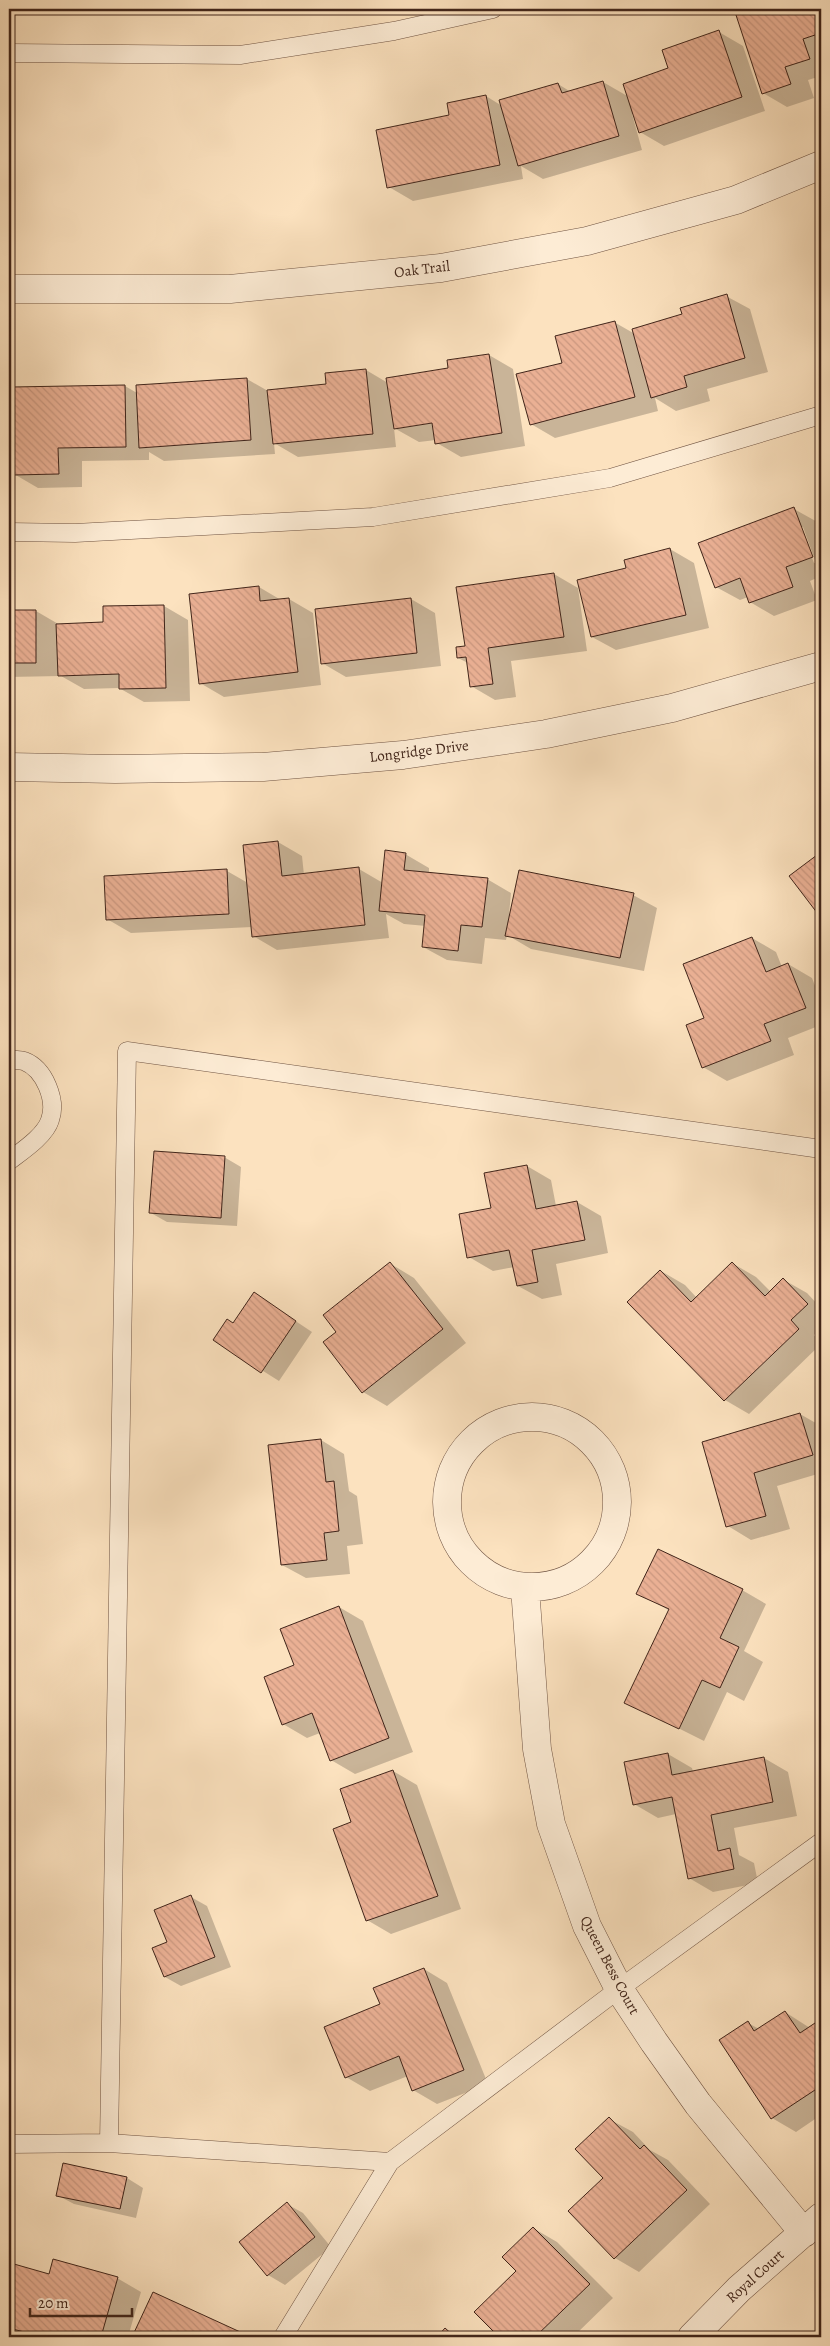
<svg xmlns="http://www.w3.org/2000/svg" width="830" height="2346" font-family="Alegreya,serif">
<defs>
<pattern id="building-back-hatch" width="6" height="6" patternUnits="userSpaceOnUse" patternTransform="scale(1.25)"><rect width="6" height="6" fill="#eab094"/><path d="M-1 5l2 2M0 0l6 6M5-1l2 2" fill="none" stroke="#ca977f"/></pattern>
</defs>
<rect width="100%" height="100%" fill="#fce2bf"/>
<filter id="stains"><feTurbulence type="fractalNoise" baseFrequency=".004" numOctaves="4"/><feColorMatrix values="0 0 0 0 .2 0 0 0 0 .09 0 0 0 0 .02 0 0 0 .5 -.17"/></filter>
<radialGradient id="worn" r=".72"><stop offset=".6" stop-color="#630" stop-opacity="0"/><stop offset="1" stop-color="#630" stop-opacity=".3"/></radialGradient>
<path fill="#0003" fill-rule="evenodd" d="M735,9h86v67l-13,4 6,18 -27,9 -24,-14z
M719,32l24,14 22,65 -101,35 -24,-14 -6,-19 -2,1 10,36 -99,29 -22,-13 2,13 -110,22 -24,-14 62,-71 35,-20 16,10 56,-22 13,8 32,-10 26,15z
M726,296l24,13 18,63 -61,17 3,12 -34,10 -21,-13 3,13 -103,27 -24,-14 33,-61 50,-41 21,12 49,-19z
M489,355l24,14 12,77 -64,11 -24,-14 -1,-3 -17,2 -25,-14 2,19 -98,10 -24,-14 1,11 -111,7 -15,-9v8l-67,1v26l-44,1 -24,-14v-15h-5v-69l4,3 112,-7 12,7 110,-14 21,12 59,-6 -1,-11 40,-4 22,13 62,-14z
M794,509l27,15 -2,-6 2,-1v59l-11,5 7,19 -43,16 -24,-14 -2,-5 -8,3 -24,-13zM800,527h3l13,36h-2z
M670,549l24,14 15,65 -93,22 -24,-13 36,-68z
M554,574l24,14 9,63 -76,10 5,36 -21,3 -24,-14 -3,-23 -10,-5 8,-11 -8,-59z
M259,587l22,13 8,-1 24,14 8,72 -97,12 -24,-14z
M411,599l24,14 6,53 -95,11 -24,-14z
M164,606l24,14 2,81 -46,1 -25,-14 -35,1 -23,-13 -52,1v-66h27l24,14 44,-2z
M278,842l24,14 2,19 55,-6 24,14 22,-29 24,14v6l58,5 24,14 -2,22h2l122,-20 24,13 -13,63 -113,-22 -24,-14 -1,5 -21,-2 -3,26 -35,-4 -24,-13 3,-21 -22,-2 -18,-10 3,24 -112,12 -24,-14 -1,-9 -121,6 -24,-14 120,-48 21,12 -4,-37z
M821,853v63l-30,-40z
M752,938l24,14 6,15 6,-3 24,14 9,23v24l-33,13 6,17 -67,26 -24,-14 2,-49z
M224,1157l17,10 -4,59 -70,-4 -16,-9z
M527,1166l24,14 5,26 21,-4 24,14 7,37 -52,11 6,31 -20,4 -24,-13 -4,-19 -21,4 -24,-14z
M732,1263l24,14 15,15 13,-12 23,13 14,15v20l-7,7 7,9 -72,70 -24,-14 -96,-98 32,-31 24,14 12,13z
M391,1264l23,14 52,65 -79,63 -24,-14z
M270,1304l42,28 -33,49 -65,-41 20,-16z
M800,1414l21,12v47l-44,13 13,43 -39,11 -23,-14 -25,-83z
M321,1440l23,14 5,37 8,5 6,48 -16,2 3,28 -44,4 -24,-13z
M742,1590l24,14 -22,47 19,11 -19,39 -17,-9 -23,49 -78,-39 44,-91 -32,-18z
M339,1607l24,14 50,131 -58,22 -24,-14 -11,-27 -13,5 -24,-14 13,-58z
M668,1754l24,14 1,4 71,-14 24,14 9,44 -63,12 5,27 15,8 4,20 -45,9 -24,-14 -13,-64 -18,4 -24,-14 -8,-41z
M393,1771l24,14 44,124 -70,25 -24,-14 -14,-97z
M191,1897l16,9 24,61 -50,19 -16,-9 4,-34z
M424,1969l23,14 41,101 -51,20 -24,-14 -5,-14 -38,15 -24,-14 35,-72z
M785,2012l25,16 11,-7v94l-25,17 -24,-14 -24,-95 11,6z
M609,2119l24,13 17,18 18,10 42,44 -71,68 -24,-14 -10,-80z
M127,2178l16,10 -7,30 -62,-14 -17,-9z
M287,2204l16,9 28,34 -46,38 -17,-10 -27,-33z
M533,2228l24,14 56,56 -40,39h-72l-25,-25 42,-41z
M15,2265l35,10 67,3 24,14 -13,45h-106l-13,-7v-44z
M154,2294l94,43h-114z
M445,2330l14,7h-21z"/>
<path fill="url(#building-back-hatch)" stroke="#41251a" d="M734,9h87v24l-18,6 7,20 -25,8 6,17 -29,10z
M719,30l23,67 -103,36 -16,-49 45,-16 -6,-18z
M603,81l16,55 -101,30 -19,-66 59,-17 4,10z
M486,95l14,70 -113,23 -11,-58 73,-15 -2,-12z
M727,294l18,64 -61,18 3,11 -36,11 -19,-69 50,-15 -2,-6z
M615,321l20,76 -105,28 -14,-51 46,-11 -7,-27z
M489,354l13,79 -67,11 -3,-21 -38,6 -8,-51 62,-10 -1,-8z
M366,369l7,65 -100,10 -6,-54 59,-6 -1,-11z
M247,378l4,62 -112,8 -3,-63z
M125,385l1,62 -68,1 1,26 -46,1 -1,-88z
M794,507l19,50 -27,10 7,20 -44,16 -9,-25 -25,10 -17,-45z
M670,548l16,67 -95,22 -14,-57 49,-12 -2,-8z
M554,573l10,64 -76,11 5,36 -23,3 -4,-30 -9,1 -1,-11 9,-1 -9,-59z
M259,586l1,15 29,-3 9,74 -99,12 -10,-90z
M411,598l6,55 -96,11 -6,-55z
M164,605l2,83 -47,1v-15l-61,2 -2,-52 47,-2v-16z
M9,610h27v53h-27z
M278,841l4,35 77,-9 6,58 -113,12 -9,-92z
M385,850l21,3 -2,17 84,8 -6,49 -21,-2 -3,26 -36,-4 3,-32 -46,-4z
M821,852v66l-32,-42z
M227,869l2,45 -123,6 -2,-44z
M519,870l115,23 -14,65 -115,-22z
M752,937l14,35 22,-9 18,45 -42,16 7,17 -69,27 -16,-43 18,-7 -21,-54z
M154,1151l71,5 -4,62 -72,-5z
M527,1165l9,44 41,-8 8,39 -53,10 6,32 -21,4 -8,-36 -42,8 -8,-44 32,-6 -7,-35z
M390,1262l53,67 -81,64 -39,-51 13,-10 -13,-17z
M732,1262l33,34 18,-18 25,26 -17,16 8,9 -75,72 -97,-99 33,-32 31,32z
M254,1292l42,29 -35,52 -48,-33 14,-21 6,4z
M800,1413l13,42 -59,18 12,43 -40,11 -24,-85z
M321,1439l5,43 8,-1 5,50 -15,2 3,27 -46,5 -13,-120z
M658,1549l85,40 -23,49 19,9 -19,41 -18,-8 -23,49 -55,-26 45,-94 -33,-15z
M339,1606l50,132 -59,23 -18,-48 -30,12 -18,-48 30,-12 -14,-36z
M668,1753l4,22 92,-18 9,45 -62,13 7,36 12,-3 4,21 -46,10 -16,-82 -39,8 -9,-43z
M393,1770l45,126 -72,25 -33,-92 18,-7 -11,-33z
M191,1895l24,62 -51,20 -12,-29 15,-6 -13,-32z
M424,1968l40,102 -52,21 -13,-35 -54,22 -21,-51 56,-23 -7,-16z
M785,2011l15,22 21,-14v67l-50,33 -52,-79 29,-19 6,10z
M609,2117l31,32 4,-4 43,45 -73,69 -46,-48 35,-33 -28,-29z
M63,2163l64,14 -7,32 -64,-13z
M287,2202l28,35 -48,39 -28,-34z
M533,2227l57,57 -55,53h-36l-25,-25 42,-41 -14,-14z
M53,2259l65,18 -17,60h-58l-34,-9v-46l5,-18 35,10z
M153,2292l96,44 -1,1h-116z
M445,2328l10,9h-18z"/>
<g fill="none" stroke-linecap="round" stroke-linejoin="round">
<g stroke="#705443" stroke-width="19">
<path id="lane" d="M9,53l231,2 154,-24 99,-22
M9,532l66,1 298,-16 237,-39 211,-63
M9,1059c5,1 11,1 15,2 21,8 33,40 26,59 -5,16 -28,31 -41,41
M109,2143l18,-1092 694,98
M9,2144l100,-1 281,19 229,-173 202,-147
M283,2337l107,-175"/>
</g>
<g stroke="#705443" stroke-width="29">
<path id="street" d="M9,289h221l211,-21 146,-27 149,-41 85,-35
M9,767l106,2 148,-2 140,-12 143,-21 126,-26 149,-42
M447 1502a85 85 0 1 1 170 0a85 85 0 1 1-170 0Z
M525,1588l12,161 14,75 36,102 32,63 35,53 44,62 106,129
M692,2337l47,-48 82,-72"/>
</g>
<use href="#lane" stroke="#fdecd5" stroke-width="18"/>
<use href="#street" stroke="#fdecd5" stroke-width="28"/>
</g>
<g text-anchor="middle" stroke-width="5" stroke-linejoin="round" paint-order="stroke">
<g font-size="15" fill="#41251a" stroke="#fdecd5">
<text transform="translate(422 269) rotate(-7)" y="5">Oak Trail</text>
<text transform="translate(419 751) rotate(-7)" y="5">Longridge Drive</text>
<text transform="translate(610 1965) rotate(62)" y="5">Queen Bess Court</text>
<text transform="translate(755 2276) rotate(-42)" y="5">Royal Court</text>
</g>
</g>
<rect width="830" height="2346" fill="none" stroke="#fce2bf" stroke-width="30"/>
<rect x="10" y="10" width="810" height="2326" fill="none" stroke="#41251a" stroke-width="2.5"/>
<rect x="15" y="15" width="800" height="2316" fill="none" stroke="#41251a"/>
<path d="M30 2308v8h102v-8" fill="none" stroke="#41251a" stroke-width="2.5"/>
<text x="38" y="2308" font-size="15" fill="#41251a" stroke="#fdecd5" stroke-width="4" paint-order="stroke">20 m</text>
<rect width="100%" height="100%" filter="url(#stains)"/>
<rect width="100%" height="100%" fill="url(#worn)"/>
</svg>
